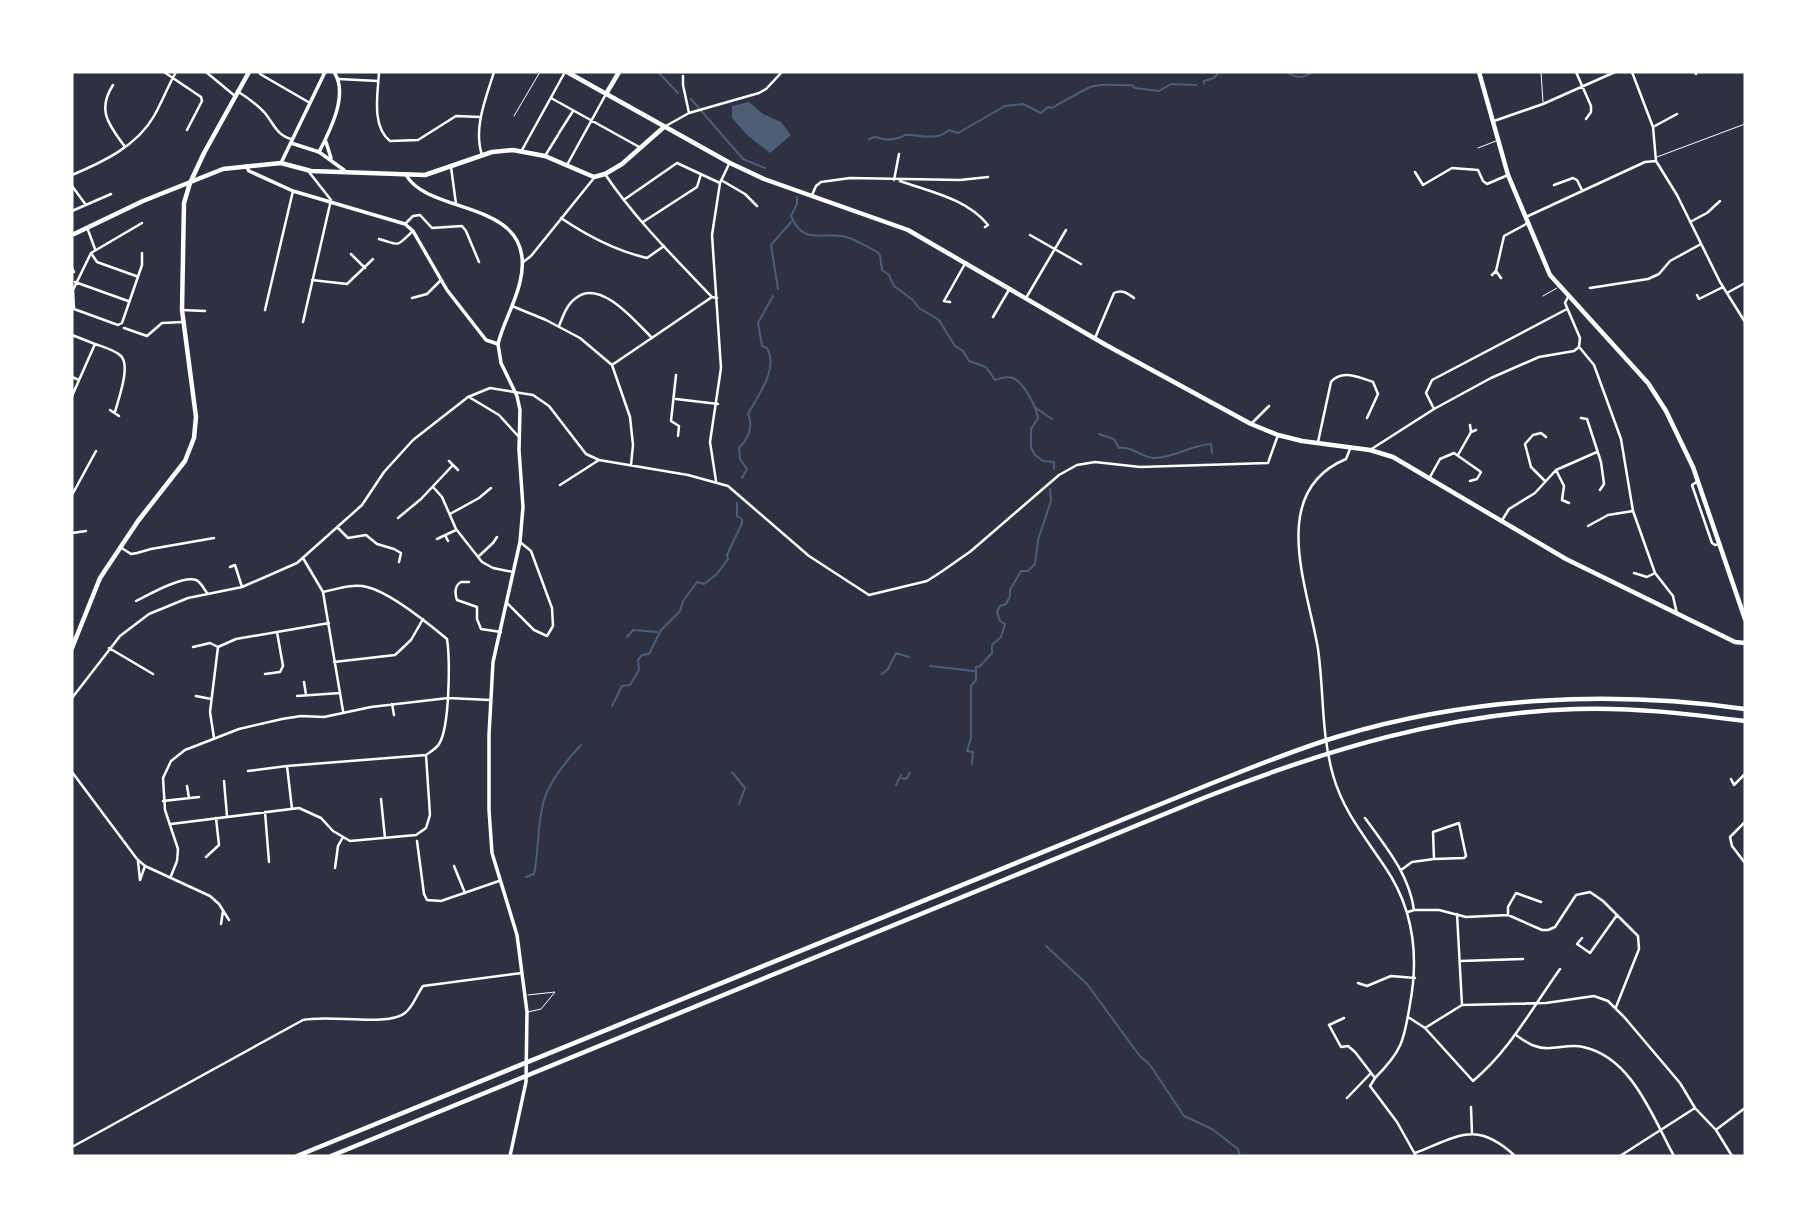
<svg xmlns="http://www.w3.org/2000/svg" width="1817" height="1228" font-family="'Work Sans',sans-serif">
<rect width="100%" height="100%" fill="#2d3142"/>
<path fill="#4f5d75" d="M749,102l14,12 18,8 10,13 -21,18 -22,-17 -16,-18v-12z"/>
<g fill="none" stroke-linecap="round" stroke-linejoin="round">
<path stroke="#4f5d75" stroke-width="2" d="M658,72l20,21
M1287,72c10,7 16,6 26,0
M1204,84v-3l10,-3 5,-6
M691,99l52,60 22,9
M869,139l6,-2c8,2 15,4 23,1 8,-2 3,-4 12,-3 14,1 28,5 39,-5l9,3 47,-27 18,-2 18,9 7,-6 4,1c12,-7 23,-13 34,-19 13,-7 32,-3 46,-4l3,3 24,3 12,-7 25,1
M797,197v7l-6,12c12,28 27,17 51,20 8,1 28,12 35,16l3,3 2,15 7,5 5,11 19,14 6,8 20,12 16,26 8,5 6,10 17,6 9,13c5,-2 12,-4 18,-2 11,5 23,28 25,40l-7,11v19l4,7 8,6 11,1v7
M778,289l-7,-44 20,-23
M1036,408l16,11
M1099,434l15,5 5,9c15,-2 23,11 37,10 19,-1 36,-13 55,-14l1,9
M742,478l5,-9 -7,-10 -1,-11c9,-9 15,-20 9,-34 9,-17 31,-45 19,-66l-5,-2 -4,-23 15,-27
M627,637l6,-7 24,2
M930,666l44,5
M882,674l6,-5 8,-16 13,4
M612,706l10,-20 8,-1 9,-15 -1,-10 4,-5 7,-1 12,-24 19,-19 3,-10 14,-19 7,2 13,-10 11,-15 -1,-4 15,-32v-4l-5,-3v-13
M972,764l1,-12 -6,-1 4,-13v-52l5,-6v-13l4,-1 12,-13v-8l9,-8 4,-13 -5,-3 -3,-9 3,-6 6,-2 4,-8v-6l11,-19h7l7,-7 3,-24 13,-39 -1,-12
M732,772l13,16 -6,16
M902,778l4,1 4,-6
M896,785l5,-10
M526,877l8,-3c5,-23 3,-47 9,-70 5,-22 23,-43 38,-59
M1046,946l41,38 52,71 11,10 34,51 28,13 26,20 2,7"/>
<path stroke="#fff" stroke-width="1" d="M1541,72l2,30
M514,116l26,-44
M1478,148l18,-7
M1657,157l88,-33
M1543,296l14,-8
M528,995l27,-3 -14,17 -13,3"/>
<path stroke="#fff" stroke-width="2.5" d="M164,72l37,25 1,4 -15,29
M206,72l29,24
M379,72c-1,21 -8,54 11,69l28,-1 38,-24 24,1
M1576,72l15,34v6l-5,7
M1632,72l21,55 3,34 21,34 43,87 25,40
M1695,72l1,2
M260,74l50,29
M683,76v9l6,28
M339,79l39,2
M113,85c-17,26 -3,41 12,62
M237,91c10,6 19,13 27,21 9,10 12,23 27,27
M551,98l90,50
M1494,121l49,-17 72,-32
M664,127l25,-14 70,-20 7,-4 16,-17
M1653,127l24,-13
M559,133l14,-22
M522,150l43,-78
M482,155c-9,-27 4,-57 12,-83
M545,156l13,-21
M567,165l39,-71
M451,167l5,37
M1415,172l8,13 29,-17 26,2 5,11 4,3 21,-9
M605,174c30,45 70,84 107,123l5,1
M72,175c31,-13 65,-29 82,-59 8,-14 14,-30 22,-44
M721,180l24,14 12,12
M894,180l5,-26
M900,181c31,11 67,18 88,44l-3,2
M1554,185l19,-7 4,2 5,10
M72,186l14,19
M812,195l4,-9 5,-4 29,-4 110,2 28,-3
M625,199l52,-36 43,20
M72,211l39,-17
M1526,217l119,-55 11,-1
M561,218c25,17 56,33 86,40l17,-12
M643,222l54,-35 4,-13
M1690,222l17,-9 13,-12
M142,223l-51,30 -18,37 1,19 44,16 4,-2 20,-58v-12
M405,224l8,-8 7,-1 12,13 30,-2 4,5 13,31
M88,230l7,19
M1030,235l51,29
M379,239c22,6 16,9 34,-8
M91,253l6,9 39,14
M351,254l14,14
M522,263l9,-7 63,-78
M72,268l2,4
M1496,271l5,7
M1492,275l4,-4 8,-35 24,-13
M312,280l35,4 26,-25
M75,282l53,19
M1590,288l58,-9 11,-5 11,-13 31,-17
M1727,293l18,-10
M1697,295l2,4 24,-12
M412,298l15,-4 14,-14
M1026,298l40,-68
M950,302l-6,-1 22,-39
M512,306l34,14 34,18 32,27 18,52 3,28 -2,20
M182,310l23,1
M265,310l28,-119
M993,317l17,-29
M303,322l28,-122 -22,-28
M559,326c4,-10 8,-22 17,-28 24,-20 60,24 76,40
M124,328l23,8 15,-13 21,-1
M72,335l23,9
M1095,338l19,-45c8,-4 13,0 20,5
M1580,348l14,17 27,74 12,72 22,62 18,23 4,18
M612,365l100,-68
M676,375l-5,46 8,5 -1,10
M72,377l7,3
M72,396l23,-52c8,3 20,6 26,12 10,10 -3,44 -6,56
M469,397l30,18 19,21
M676,399l42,5
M1434,409l-8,-16 6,-13 135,-71
M110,410l9,6
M1581,418l6,1 14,43 3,22 -4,6
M1251,424l18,-18
M1470,425l1,7
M1318,442l13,-60c10,-13 29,-5 42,0l5,12 -11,24
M1370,450l64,-41 57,-31 48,-21 35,-6 5,-4 1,-9 -15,-35 3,-6
M1458,455l13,-23 5,-2
M449,461l9,9
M1556,470l8,16 -2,14 7,3
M1430,477l10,-18 14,-6 27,19 -4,7 -7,2
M716,481l-6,-39 11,-74 -9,-133 8,-52 9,-19
M1545,481l-14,-14 -6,-23 8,-9 8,-2 5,4
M1698,481l-6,4 20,58 3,2 5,-1
M560,485l39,-25
M433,487l9,10 14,32 26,33 11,6 20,4
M72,495l24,-44
M450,514l29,-16 12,-10
M398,518l23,-19 32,-34
M1501,522l8,-13 26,-16 21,-23 41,-18
M1588,526l20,-11 25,-4
M338,528l10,10 18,-3 11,9 17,5 7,4 -2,9
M72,533l14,-2
M445,535l3,6
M437,539l19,-9
M120,547l11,7 6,-1 14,-4 63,-11
M479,556l14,-13 4,-6
M303,558l20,34 20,119
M230,567l5,-2 7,22
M1634,573l13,4 8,-4
M469,582h-8c-7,4 -6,12 -4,18l20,7v12l4,10 20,3
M136,601c12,-6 47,-26 60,-21 5,2 8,9 11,13
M507,603l27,27 13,6 6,-10 -1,-18 -21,-57 -11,-9
M193,647l17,-4 8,4
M109,648l44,26
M334,662l61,-7 16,-15 12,-21
M265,674l15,-2 3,-6 -6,-34
M304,682l2,13
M196,696l15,3
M297,696l43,-3
M72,698l48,-62 29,-22 39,-16 54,-11 55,-24 65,-58 22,-33 29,-32 55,-43 22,-9 43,7 16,11 37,48 13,6 89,15 40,11 81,70 60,39 58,-14 14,-9 30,-21 88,-76 18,-10 18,-3 45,5 128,-4 10,-28
M392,704l2,11
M214,738l-4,-26 8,-65 18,-8 93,-16
M248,771l39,-5
M72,772l65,87 8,7 65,30 9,8 10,16
M1731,779l3,6 11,-11
M224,781l3,35
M187,786l2,12
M381,799l4,39
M163,801l36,-4
M292,809l-5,-43 139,-11c4,-3 10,-6 13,-11 11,-17 11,-85 8,-105 -18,-15 -58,-47 -80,-52 -14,-4 -30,2 -44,5
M265,812l4,50
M1365,818c21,29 44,56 49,92l-6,2
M1745,822l-15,15 2,9 13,17
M171,824l128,-16 22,10 12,13 17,10 66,-6 10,-7 4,-13 -4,-60
M417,841l7,53 3,6 14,1 58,-20
M206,857l13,-12 -3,-27
M138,861l2,19 5,-14
M454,866l11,27
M335,868l3,-22 5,-9
M1401,870l11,-8 22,-3 -1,-27 26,-9 7,33 -2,2 -30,1
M171,876l6,-15 1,-12 -13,-39 -2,-32 8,-17 14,-11 54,-21 43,-10 19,-3 23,1 47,-10 77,-9 42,2
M1414,910h25l27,7 42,-2 34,15h6l7,-3 21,-32 14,-3 13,9 35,35 1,13 -23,58
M1457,914l5,91
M1508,915v-8l8,-14 25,9
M221,924l2,-13
M1582,938l-5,6 13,9 27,-38
M1460,961l63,-2
M1358,983l9,3 24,-10 24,2
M1408,1017l17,11 48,53c37,-31 59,-73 87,-112
M1344,1018l-15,7 12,22 7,-1 7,6 20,26c27,-27 29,-37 35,-74 9,-48 3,-96 -25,-137 -20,-30 -42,-56 -52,-92 -12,-42 -9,-84 -15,-126 -10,-61 -51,-157 28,-190l4,-10
M1425,1028l37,-23 84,-2 48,-7 14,5 17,17 55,65 15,25 21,22 16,26
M1516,1035c6,4 12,9 19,11 15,6 33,-3 48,1 49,10 70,71 91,109
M1375,1078l-5,8 27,36 19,34
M1347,1098l24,-25
M1471,1107l1,26
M1717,1129l28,-21
M72,1147l231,-127c25,-6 85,7 102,-7 8,-6 12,-19 18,-27l99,-13
M1415,1153c44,-17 61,-33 100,3
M1620,1156l75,-48"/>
<path stroke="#fff" stroke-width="3.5" d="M326,142l5,16
M291,143l28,9 25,18
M319,152c11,-21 30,-58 15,-80
M281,163l44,-91
M406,175c24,42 134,23 114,107 -5,22 -17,41 -22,62"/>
<path stroke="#fff" stroke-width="3.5" d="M246,166l3,5 44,20 112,33 8,7 34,59 39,50 12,4 3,19 16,33 3,14 -1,40 4,57 -3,35 -27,120 -4,73v75l3,43 25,82 10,77 -1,70 -16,74"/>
<path stroke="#fff" stroke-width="4.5" d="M567,72l163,91 34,16 144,51 198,115 145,79 27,11 24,6 68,9 23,7 173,102 169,83 10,1
M1479,72l29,103 42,100 98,108 18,28 27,56 52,152
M606,94l13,-22
M72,235l71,-34 80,-32 58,-6 30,8 114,4 67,-23 21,-2 32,6 49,21 11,-3 17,-10 42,-37
M72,648l28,-70 38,-57 47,-60 9,-23 2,-21 -14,-107 2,-107 6,-20 14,-30 45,-81"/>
<path stroke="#fff" stroke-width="4.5" d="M297,1156l913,-372c43,-17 86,-35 130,-48 131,-39 270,-46 405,-27
M331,1156l875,-359c119,-47 241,-84 370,-88 57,-2 113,5 169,12"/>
</g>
<rect width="1817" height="1228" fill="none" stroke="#ffffff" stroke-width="147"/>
</svg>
